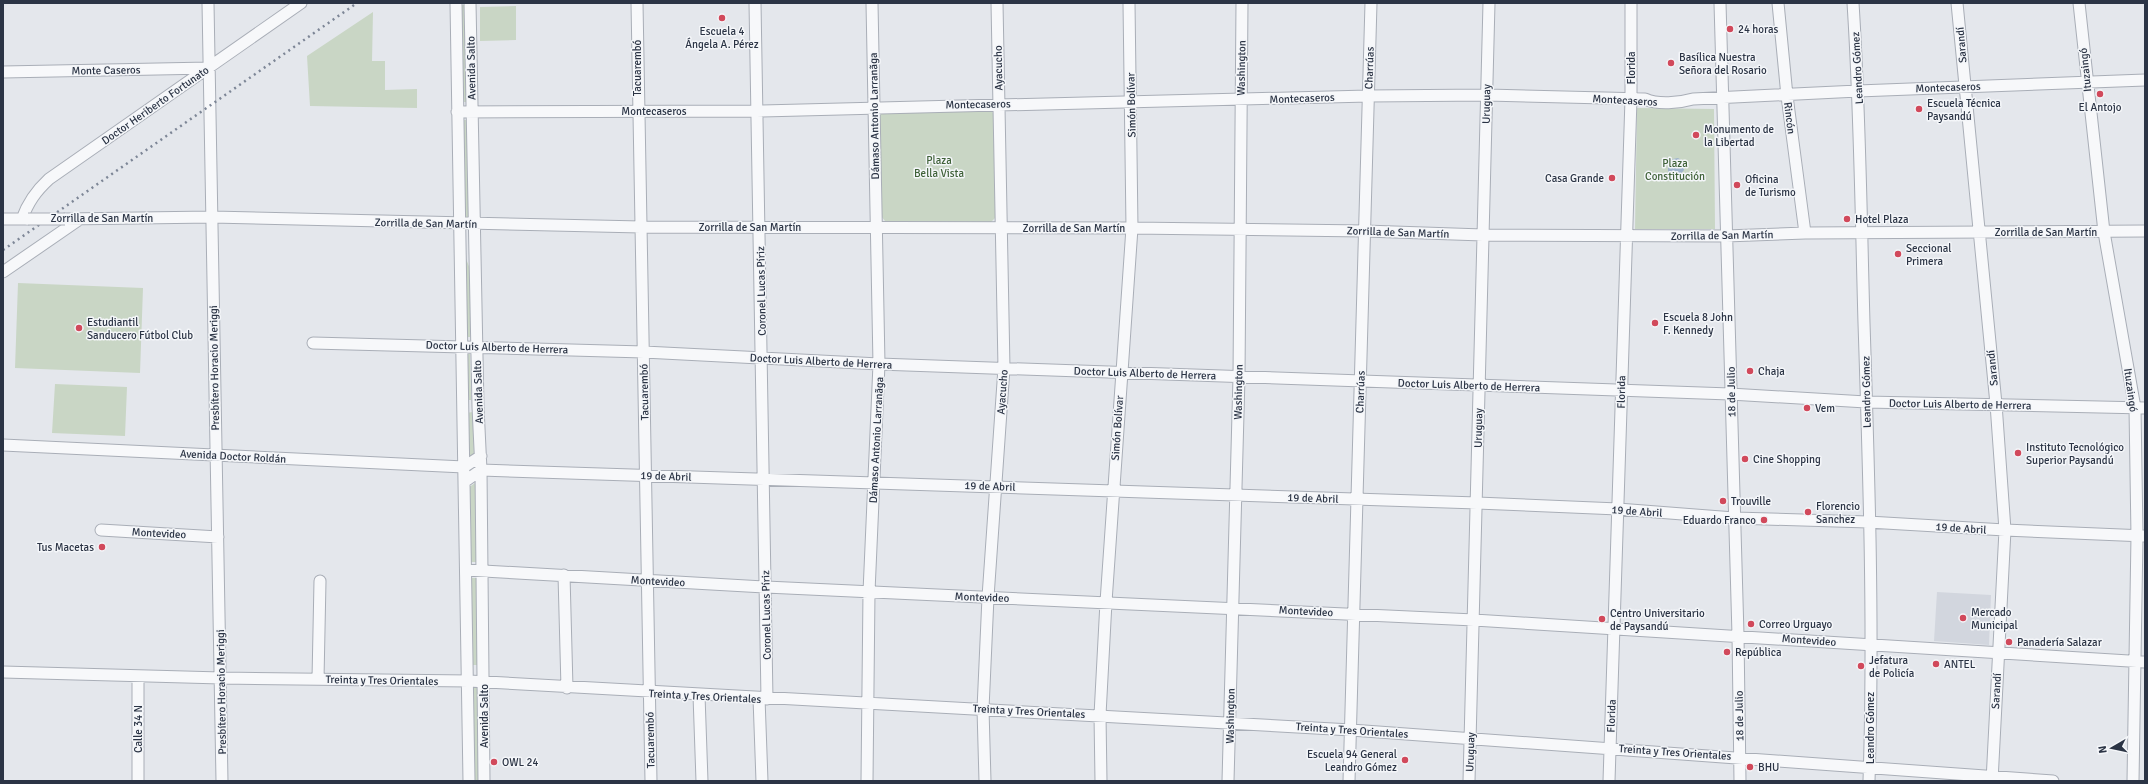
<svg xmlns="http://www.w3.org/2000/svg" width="2148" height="784" font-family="Signika,sans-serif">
<rect width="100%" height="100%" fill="#e4e7ec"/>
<path fill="#d2d6de" d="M1937,592l54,3 -2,50 -55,-4z"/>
<path fill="#c9d6c5" d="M459,5h6l1,97h-6z
M516,6v34l-36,1v-34z
M373,12l-1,49h13v29l32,-1v19l-107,-2 -3,-50z
M1637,108l77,1 1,120h-80z
M991,110l2,3 3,104 -5,5 -106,-1 -4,-5 -1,-101 3,-3z
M461,120h8l2,99h-9z
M462,227h4l-1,29 5,13v68h-6z
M18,283l125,5 -3,85 -125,-5z
M464,354h6l1,46h-6z
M55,384l72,3 -2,49 -73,-3z
M473,412l1,44 -5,2 -3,-45z
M475,483l2,79h-7l-2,-74z
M471,578h7l1,87h-7z
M471,688h7l2,93h-7z"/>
<path fill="#9fb4cc" d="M1678,158l6,4v8l-4,5 -5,1 -7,-4v-8l5,-5z"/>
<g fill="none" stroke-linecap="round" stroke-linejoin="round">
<g stroke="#a9aeb7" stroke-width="13">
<path id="minor" d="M208,3l14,778
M456,3l13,778
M470,3l8,404 3,63 3,311
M637,3l14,778
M755,3l12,696
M1720,3l18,632 2,146
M1778,3l9,93 18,137
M1853,3c7,107 8,214 11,320 5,153 10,306 5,458
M1957,3l39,401 9,126 -13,251
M2079,3l25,229 31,176 2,128 -4,245
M3,72l206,-4
M457,112l300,-1 611,-15 119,-1 158,4c13,6 34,4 48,0l165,-8 287,-11
M3,219h25
M22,219c6,-17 14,-28 27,-40l252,-176
M65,219l147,-2 429,10 491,1 233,3 118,4 243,1 79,-3 340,-2
M3,272l77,-53
M313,343l331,9 235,12 851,30 136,8 279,6
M3,445l461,22 17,-11
M464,482l17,-12 996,33 141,6 116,9 134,4 137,8 140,6
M101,530l117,7
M466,570l300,17 708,33 671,42
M564,575l3,113
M3,672l218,6 248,3 882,49 702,51
M318,679l2,-98
M699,695l3,86
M759,698l3,83
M138,781v-104
M867,781l2,-189 10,-228 -7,-361
M985,781l-2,-72 5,-112 16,-229 -7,-365
M1101,781l-1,-66 6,-113 26,-374 -3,-225
M1228,781l11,-404 3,-374
M1349,781l22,-778
M1469,781l20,-778
M1609,781l22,-682v-96"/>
</g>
<use href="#minor" stroke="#f7f8fa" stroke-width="11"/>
<path stroke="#7d8696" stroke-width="2.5" stroke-dasharray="2 4" stroke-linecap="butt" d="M3,250l354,-247"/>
<g stroke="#a9aeb7" stroke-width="13" stroke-linecap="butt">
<path id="minor-bridge" d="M28,219h37"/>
</g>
<use href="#minor-bridge" stroke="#f7f8fa" stroke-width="11"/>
</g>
<g fill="#d1495b" stroke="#f4f6f9" stroke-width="1.5">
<circle cx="722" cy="18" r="4"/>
<circle cx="1730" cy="29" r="4"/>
<circle cx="1671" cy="63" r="4"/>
<circle cx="2100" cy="94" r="4"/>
<circle cx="1919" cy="109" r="4"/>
<circle cx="1696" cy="135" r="4"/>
<circle cx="1612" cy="178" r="4"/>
<circle cx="1737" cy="185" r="4"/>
<circle cx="1847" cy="219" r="4"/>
<circle cx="1898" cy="254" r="4"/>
<circle cx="1655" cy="323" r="4"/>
<circle cx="79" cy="328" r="4"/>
<circle cx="1750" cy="371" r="4"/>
<circle cx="1807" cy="408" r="4"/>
<circle cx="2018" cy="453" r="4"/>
<circle cx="1745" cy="459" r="4"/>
<circle cx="1723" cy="501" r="4"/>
<circle cx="1808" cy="512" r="4"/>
<circle cx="1764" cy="520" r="4"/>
<circle cx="102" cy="547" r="4"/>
<circle cx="1963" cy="618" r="4"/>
<circle cx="1602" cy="619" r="4"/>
<circle cx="1751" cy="624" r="4"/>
<circle cx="2009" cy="642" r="4"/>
<circle cx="1727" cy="652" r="4"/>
<circle cx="1936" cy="664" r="4"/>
<circle cx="1861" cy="666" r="4"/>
<circle cx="1405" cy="760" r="4"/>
<circle cx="494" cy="762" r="4"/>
<circle cx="1750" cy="767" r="4"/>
</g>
<g text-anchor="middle" stroke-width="3" stroke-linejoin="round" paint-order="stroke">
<g font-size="11" fill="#2b3445" stroke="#f4f6f9" text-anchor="start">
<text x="1738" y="33">24 horas</text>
<text x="722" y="35" text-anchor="middle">Escuela 4<tspan x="722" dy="13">Ángela A. Pérez</tspan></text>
<text x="1679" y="61">Basílica Nuestra<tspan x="1679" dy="13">Señora del Rosario</tspan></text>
<text x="1927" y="107">Escuela Técnica<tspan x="1927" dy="13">Paysandú</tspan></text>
<text x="2100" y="111" text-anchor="middle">El Antojo</text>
<text x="1704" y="133">Monumento de<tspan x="1704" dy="13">la Libertad</tspan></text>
<text x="1604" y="182" text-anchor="end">Casa Grande</text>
<text x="1745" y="183">Oficina<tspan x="1745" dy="13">de Turismo</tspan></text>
<text x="1855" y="223">Hotel Plaza</text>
<text x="1906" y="252">Seccional<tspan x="1906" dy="13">Primera</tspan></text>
<text x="1663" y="321">Escuela 8 John<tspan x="1663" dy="13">F. Kennedy</tspan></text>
<text x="87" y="326">Estudiantil<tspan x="87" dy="13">Sanducero Fútbol Club</tspan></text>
<text x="1758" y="375">Chaja</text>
<text x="1815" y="412">Vem</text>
<text x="2026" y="451">Instituto Tecnológico<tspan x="2026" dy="13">Superior Paysandú</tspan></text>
<text x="1753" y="463">Cine Shopping</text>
<text x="1731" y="505">Trouville</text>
<text x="1816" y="510">Florencio<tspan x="1816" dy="13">Sanchez</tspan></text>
<text x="1756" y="524" text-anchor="end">Eduardo Franco</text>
<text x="94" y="551" text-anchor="end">Tus Macetas</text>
<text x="1971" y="616">Mercado<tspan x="1971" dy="13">Municipal</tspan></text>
<text x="1610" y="617">Centro Universitario<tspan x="1610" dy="13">de Paysandú</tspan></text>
<text x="1759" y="628">Correo Urguayo</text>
<text x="2017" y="646">Panadería Salazar</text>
<text x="1735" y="656">República</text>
<text x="1869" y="664">Jefatura<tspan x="1869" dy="13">de Policía</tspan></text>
<text x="1944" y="668">ANTEL</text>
<text x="1397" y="758" text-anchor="end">Escuela 94 General<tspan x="1397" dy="13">Leandro Gómez</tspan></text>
<text x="502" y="766">OWL 24</text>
<text x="1758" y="771">BHU</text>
</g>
<g font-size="11" fill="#2b3445" stroke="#f4f6f9">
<text transform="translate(1961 45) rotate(-95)" y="4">Sarandí</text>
<text transform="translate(471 68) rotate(-91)" y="4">Avenida Salto</text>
<text transform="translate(637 68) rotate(-90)" y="4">Tacuarembó</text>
<text transform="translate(998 68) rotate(-91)" y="4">Ayacucho</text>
<text transform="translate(1241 68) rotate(-89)" y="4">Washington</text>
<text transform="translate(1369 68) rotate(-88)" y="4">Charrúas</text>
<text transform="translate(1631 68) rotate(-90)" y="4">Florida</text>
<text transform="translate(1857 68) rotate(-93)" y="4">Leandro Gómez</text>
<text transform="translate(106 70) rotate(-1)" y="4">Monte Caseros</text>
<text transform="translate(2085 70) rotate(-96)" y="4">Ituzaingó</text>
<text transform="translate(1948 87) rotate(-2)" y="4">Montecaseros</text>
<text transform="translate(1302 98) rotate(-2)" y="4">Montecaseros</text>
<text transform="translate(1625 100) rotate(3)" y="4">Montecaseros</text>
<text transform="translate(978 104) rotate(-1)" y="4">Montecaseros</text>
<text transform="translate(1486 104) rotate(-89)" y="4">Uruguay</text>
<text transform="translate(155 105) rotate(-35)" y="4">Doctor Heriberto Fortunato</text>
<text transform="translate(1131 105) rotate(-91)" y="4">Simón Bolívar</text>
<text x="654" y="115">Montecaseros</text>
<text transform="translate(874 116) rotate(-91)" y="4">Dámaso Antonio Larranãga</text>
<text transform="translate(1790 118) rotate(83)" y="4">Rincón</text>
<text x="102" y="222">Zorrilla de San Martín</text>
<text transform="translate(426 223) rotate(1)" y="4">Zorrilla de San Martín</text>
<text x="750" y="231">Zorrilla de San Martín</text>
<text x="1074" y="232">Zorrilla de San Martín</text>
<text transform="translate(1398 232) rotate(2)" y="4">Zorrilla de San Martín</text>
<text x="2046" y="236">Zorrilla de San Martín</text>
<text transform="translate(1722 235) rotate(-1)" y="4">Zorrilla de San Martín</text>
<text transform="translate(761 291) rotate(-91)" y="4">Coronel Lucas Píriz</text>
<text transform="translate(497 347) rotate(2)" y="4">Doctor Luis Alberto de Herrera</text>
<text transform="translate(821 361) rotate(3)" y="4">Doctor Luis Alberto de Herrera</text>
<text transform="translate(214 368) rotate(-91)" y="4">Presbítero Horacio Meriggi</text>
<text transform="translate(1992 368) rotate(-96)" y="4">Sarandí</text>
<text transform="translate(1145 373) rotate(2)" y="4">Doctor Luis Alberto de Herrera</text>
<text transform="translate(1469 385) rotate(2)" y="4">Doctor Luis Alberto de Herrera</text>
<text transform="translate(2131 390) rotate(82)" y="4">Ituzaingó</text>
<text transform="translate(478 392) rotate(-92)" y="4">Avenida Salto</text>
<text transform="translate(644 392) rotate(-91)" y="4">Tacuarembó</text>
<text transform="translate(1002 392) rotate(-86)" y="4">Ayacucho</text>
<text transform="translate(1238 392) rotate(-89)" y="4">Washington</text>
<text transform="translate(1360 392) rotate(-88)" y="4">Charrúas</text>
<text transform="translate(1621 392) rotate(-89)" y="4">Florida</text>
<text transform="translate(1731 392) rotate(-91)" y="4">18 de Julio</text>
<text transform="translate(1866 392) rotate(-91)" y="4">Leandro Gómez</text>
<text transform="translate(1960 404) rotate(1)" y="4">Doctor Luis Alberto de Herrera</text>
<text transform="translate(1117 428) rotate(-86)" y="4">Simón Bolívar</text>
<text transform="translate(1478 428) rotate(-89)" y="4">Uruguay</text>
<text transform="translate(876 440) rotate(-87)" y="4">Dámaso Antonio Larranãga</text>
<text transform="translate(233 456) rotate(3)" y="4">Avenida Doctor Roldán</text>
<text transform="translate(666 476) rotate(2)" y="4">19 de Abril</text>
<text transform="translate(990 486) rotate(2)" y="4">19 de Abril</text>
<text transform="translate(1313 498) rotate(2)" y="4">19 de Abril</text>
<text transform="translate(1637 511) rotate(4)" y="4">19 de Abril</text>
<text transform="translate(1961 528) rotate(4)" y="4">19 de Abril</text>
<text transform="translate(159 533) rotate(3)" y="4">Montevideo</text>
<text transform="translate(658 581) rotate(3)" y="4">Montevideo</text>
<text transform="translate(982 597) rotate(2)" y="4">Montevideo</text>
<text transform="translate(1306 611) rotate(3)" y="4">Montevideo</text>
<text transform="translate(766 615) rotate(-91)" y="4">Coronel Lucas Píriz</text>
<text transform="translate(1809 640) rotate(4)" y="4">Montevideo</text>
<text transform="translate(382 680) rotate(1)" y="4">Treinta y Tres Orientales</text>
<text transform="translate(1996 691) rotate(-87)" y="4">Sarandí</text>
<text transform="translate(221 692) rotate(-91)" y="4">Presbítero Horacio Meriggi</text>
<text transform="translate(705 696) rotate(3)" y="4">Treinta y Tres Orientales</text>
<text transform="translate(1029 711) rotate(3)" y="4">Treinta y Tres Orientales</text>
<text transform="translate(484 716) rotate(-90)" y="4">Avenida Salto</text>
<text transform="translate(1230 716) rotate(-89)" y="4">Washington</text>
<text transform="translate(1611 716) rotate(-88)" y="4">Florida</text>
<text transform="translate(1739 716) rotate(-91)" y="4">18 de Julio</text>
<text transform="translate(1870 728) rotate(-90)" y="4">Leandro Gómez</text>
<text transform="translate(138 729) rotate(-90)" y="4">Calle 34 N</text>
<text transform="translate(1352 730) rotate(4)" y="4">Treinta y Tres Orientales</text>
<text transform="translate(650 740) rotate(-91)" y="4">Tacuarembó</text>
<text transform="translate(1470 752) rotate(-88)" y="4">Uruguay</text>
<text transform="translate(1675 752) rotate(4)" y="4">Treinta y Tres Orientales</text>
</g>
<g font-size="11" fill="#3f6138" stroke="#f4f6f9">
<text x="939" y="164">Plaza<tspan x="939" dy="13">Bella Vista</tspan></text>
<text x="1675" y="167">Plaza<tspan x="1675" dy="13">Constitución</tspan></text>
</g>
</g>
<rect width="2148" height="784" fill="none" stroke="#2b3445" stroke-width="8"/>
<g transform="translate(2112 748) rotate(261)" stroke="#f4f6f9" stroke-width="3" paint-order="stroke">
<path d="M0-3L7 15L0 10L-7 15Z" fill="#2b3445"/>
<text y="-6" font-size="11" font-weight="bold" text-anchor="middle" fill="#2b3445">N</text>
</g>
</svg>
